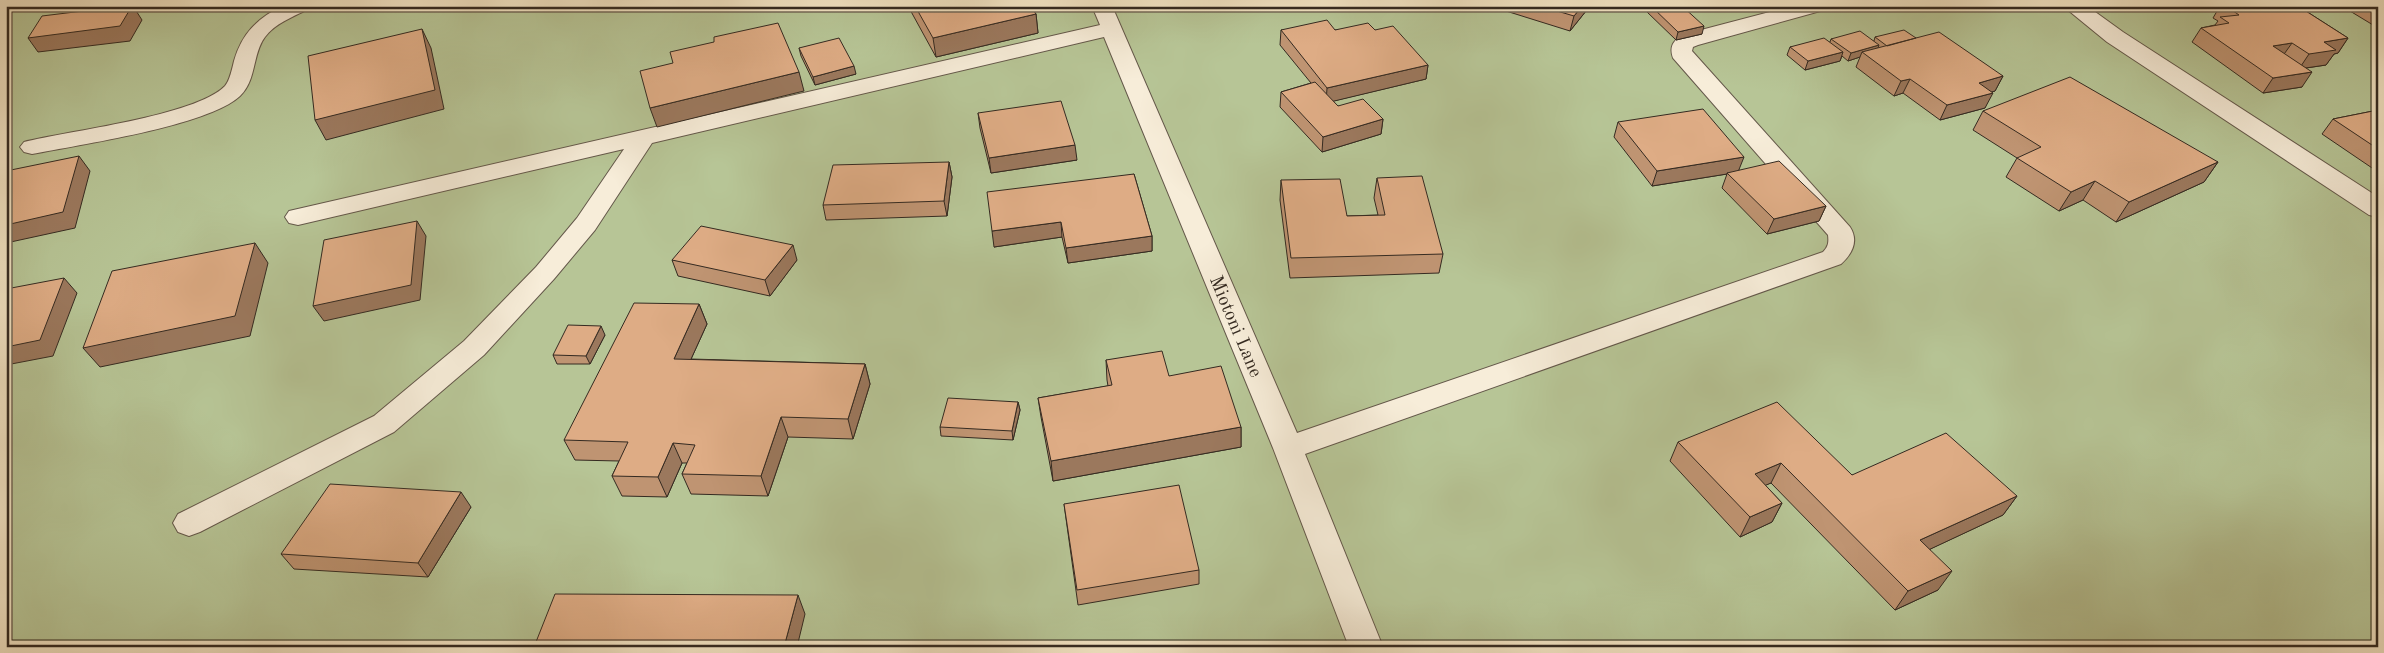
<svg xmlns="http://www.w3.org/2000/svg" width="2384" height="653" font-family="'Old Standard TT',serif">
<rect width="100%" height="100%" fill="#f2e4c4"/>
<filter id="stains"><feTurbulence type="fractalNoise" baseFrequency=".004" numOctaves="4"/><feColorMatrix values="0 0 0 0 .2 0 0 0 0 .09 0 0 0 0 .02 0 0 0 .5 -.17"/></filter>
<radialGradient id="worn" r=".72"><stop offset=".6" stop-color="#630" stop-opacity="0"/><stop offset="1" stop-color="#630" stop-opacity=".3"/></radialGradient>
<path fill="#b7c596" stroke="#76785c" d="M6,6h2372v641h-2372z"/>
<g fill="none" stroke-linecap="round" stroke-linejoin="round">
<g stroke="#64584a" stroke-width="2">
<path id="minor" d="M282,6h27l-3,4c-13,7 -32,14 -41,27 -13,17 -8,43 -25,59 -32,30 -162,49 -208,58l-8,-2 -4,-5 4,-5c43,-11 172,-26 201,-56 5,-6 7,-17 9,-25 8,-28 23,-42 48,-55z
M1092,6h20l185,427 526,-181c5,-5 6,-9 5,-17l-155,-177c-4,-11 0,-17 9,-23l110,-29h35l-3,4 -126,35 -5,2 -1,4 158,176c9,14 2,27 -9,37l-536,190 78,193h-34l-76,-199 -169,-411 -452,106 -57,87 -41,49 -70,76 -90,77 -194,100 -11,4 -11,-4 -5,-9 5,-9 196,-98 90,-75 72,-74 41,-49 47,-69 -326,76 -9,-2 -4,-6 4,-6 811,-186z
M2063,6h24l36,26 255,165v20l-9,-2 -262,-173z"/>
</g>
<use href="#minor" fill="#f7edd9" fill-rule="evenodd"/>
</g>
<path fill="#bf9472" stroke="#342a21" d="M908,6h122l6,8 2,19 -102,24z
M1490,6h100l-20,25z
M1647,6h35l20,28 -26,6 -30,-29z
M2220,6h78l50,32 -10,15 -4,1 -8,11 -20,3 -4,19 -39,6 -71,-51 9,-14 14,-3 3,-4 -5,-3z
M2346,6h32v22l-33,-20z
M1281,30h94l53,35 -2,14 -93,22 5,5 45,13 -2,15 -59,18 -42,-45 1,-15 30,-9 -31,-38z
M1875,37l41,1 87,38 -8,15 -4,1 -6,16 -45,12 -37,-27 -9,3 -38,-29 4,-10 -12,4 -6,-5 -2,5 -35,9 -18,-15 3,-8 40,-5 1,-3 43,2z
M799,48l57,26 -41,11 -14,-29z
M2378,110v62l-56,-38 11,-15z
M1983,111l235,51 -14,20 -88,40 -33,-22 -24,11 -53,-34 11,-19 -44,-28z
M978,113l99,47 -86,13 -11,-45z
M1618,122l121,48 87,36 -7,15 -52,13 -45,-46 5,-14 -75,12 -38,-49z
M949,162l3,15 -5,39 -121,4 -3,-15z
M1134,174l18,62v15l-84,12 -6,-26 -68,10z
M1377,178l66,76 -4,19 -149,5 -10,-78 1,-20 66,36 31,-1 -4,-17z
M672,260h125l-27,36 -92,-20z
M699,304l8,20 -16,35 174,5 5,20 -17,55 -65,-2 -20,59 -77,-2 -9,-20 5,-11h-5l-15,34 -45,-1 -10,-20 7,-15 -44,-1 -11,-20z
M605,335l-15,29h-33l-4,-9z
M1106,360l63,16 72,51v20l-188,34 -12,-64 -3,-19 70,-12 -1,-6z
M1018,402l2,8 -7,30 -72,-4 -1,-9z
M1678,442l174,33 165,21 -14,19 -73,34 8,41 -43,20 -124,-127 -6,2 17,18 -10,19 -32,15 -70,-76z
M1064,504l135,66v14l-121,21z
M471,507l-43,70 -134,-8 -13,-15z"/>
<path fill="#9b785d" stroke="#342a21" d="M132,6h1l9,14 -12,21 -92,11 -10,-14z
M255,6h38l-36,5z
M1582,6h8l-20,25 4,-15z
M1036,14l2,19 -102,24 -3,-19z
M1704,26l-2,8 -26,6 2,-8z
M422,29l9,19 13,61 -118,31 -11,-20z
M2348,38l-10,15 -4,1 -8,11 -27,4 10,-15 15,-12z
M2292,43l-10,14 -9,-11z
M1879,45l-3,8 -14,-1 -2,5 -12,4 3,-8z
M1843,52l-3,9 -35,9 3,-9z
M1428,65l-2,14 -100,24 1,-15z
M854,66l2,8 -41,11 -2,-8z
M799,72l5,19 -147,36 -7,-19z
M2312,72l-10,15 -39,6 10,-15z
M2003,76l-8,15 -24,7 8,-15z
M1910,79l-7,14 -9,3 7,-15z
M1993,93l-8,15 -45,12 7,-15z
M1383,119l-2,15 -59,18 1,-15z
M1075,145l2,15 -86,13 -2,-15z
M79,156l11,15 -15,57 -69,15v-18z
M1744,157l-6,15 -11,1v1l-75,12 5,-15z
M949,162l3,15 -5,39 -3,-15z
M2218,162l-14,20 -88,40 13,-20z
M2095,181l-12,19 -24,11 12,-19z
M1826,206l-7,15 -52,13 7,-15z
M417,221l9,15 -6,64 -96,21 -11,-15z
M1061,222l1,15 -68,10 -2,-16z
M1152,236v15l-84,12 -2,-15z
M255,243l13,20 -18,73 -150,31 -17,-19z
M793,245l4,15 -27,36 -5,-16z
M64,278l13,15 -24,63 -47,9v-18z
M699,304l8,20 -25,55 -8,-20z
M601,326l4,9 -15,29 -4,-8z
M865,364l5,20 -17,55 -5,-20z
M1018,402l2,8 -7,30 -1,-9z
M781,417l7,20 -20,59 -7,-20z
M1241,427v20l-188,34 -2,-20z
M673,443l9,20 -15,34 -9,-20z
M1781,463l-10,20 -26,11 10,-20z
M461,492l10,15 -43,70 -10,-14z
M2017,496l-14,19 -96,45 13,-20z
M1782,503l-10,19 -32,15 10,-20z
M1952,571l-14,19 -43,20 13,-19z
M798,595l7,19 -8,33h-13z"/>
<path fill="#deac85" stroke="#342a21" d="M124,6h8l-12,20 -92,12 14,-22z
M915,6h115l6,8 -103,24z
M1540,6h42l-8,10z
M1651,6h31l22,20 -26,6z
M2226,6h72l50,32 -24,4 12,8 -27,4 -17,-11 -19,3 39,26 -39,6 -72,-50 28,-5 -9,-6 19,-2z
M1327,20l8,10 33,-7 7,7 18,-4 35,39 -101,23 -46,-58z
M778,23l21,49 -149,36 -10,-37 33,-8 -3,-11 44,-10v-5z
M422,29l13,61 -120,30 -7,-64z
M1904,30l12,8 -29,8 -12,-9z
M1860,31l19,14 -28,8 -20,-14z
M1939,32l64,44 -24,7 14,10 -46,12 -37,-26 -9,2 -39,-29z
M839,38l15,28 -41,11 -14,-29z
M1824,38l19,14 -35,9 -18,-14z
M2070,77l148,85 -89,40 -34,-21 -24,11 -54,-34 24,-11 -58,-36z
M1315,82l23,24 25,-7 20,20 -60,18 -42,-45z
M1061,101l14,44 -86,13 -11,-45z
M1703,109l41,48 -87,14 -39,-49z
M2378,110v39l-45,-30z
M79,156l-16,56 -57,13v-54z
M1779,161l47,45 -52,13 -47,-46z
M949,162l-5,39 -121,4 10,-40z
M1134,174l18,62 -86,12 -5,-26 -69,9 -5,-39z
M1422,176l21,78 -152,4 -10,-78 59,-1 7,37 38,-1 -8,-37z
M417,221l-6,64 -98,21 11,-66z
M701,226l92,19 -28,35 -93,-20z
M255,243l-20,73 -152,32 29,-77z
M64,278l-24,62 -34,7v-58z
M634,303l65,1 -25,55 191,5 -17,55 -67,-2 -20,59 -79,-2 13,-29 -22,-2 -15,34 -46,-1 16,-34 -64,-2z
M568,325l33,1 -15,30 -33,-1z
M1162,351l7,25 52,-10 20,61 -190,34 -13,-63 74,-13 -6,-25z
M948,398l70,4 -6,29 -72,-4z
M1777,402l75,73 94,-42 71,63 -97,44 32,31 -44,20 -127,-128 -26,11 27,29 -32,14 -72,-75z
M330,484l131,8 -43,71 -137,-9z
M1179,485l20,85 -122,20 -13,-86z
M555,594l243,1 -14,52h-250z"/>
<g text-anchor="middle" stroke-width="4" stroke-linejoin="round" paint-order="stroke">
<g font-size="19" fill="#342a21" stroke="#f7edd9">
<text transform="translate(1237 326) rotate(67)" y="7">Miotoni Lane</text>
</g>
</g>
<rect width="2384" height="653" fill="none" stroke="#f2e4c4" stroke-width="25"/>
<rect x="8" y="8" width="2369" height="638" fill="none" stroke="#342a21" stroke-width="2.5"/>
<rect x="12" y="12" width="2359" height="628" fill="none" stroke="#342a21"/>
<rect width="100%" height="100%" filter="url(#stains)"/>
<rect width="100%" height="100%" fill="url(#worn)"/>
</svg>
